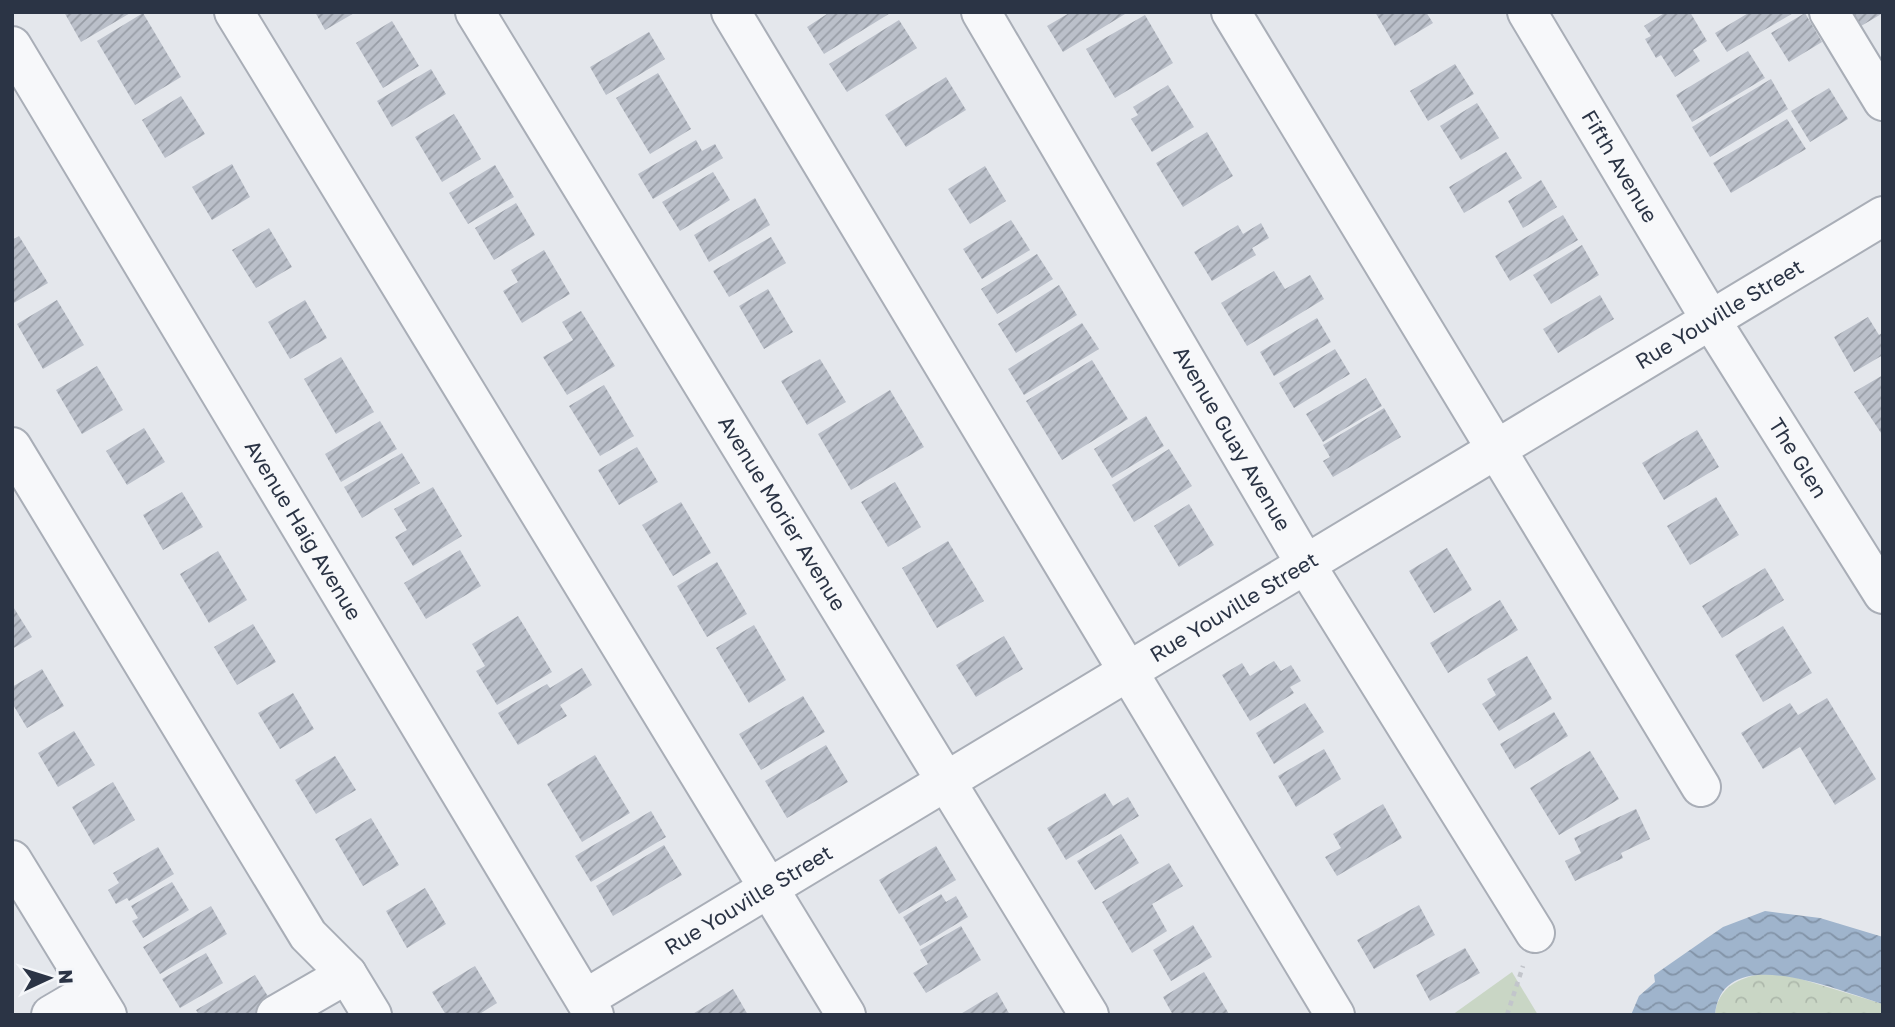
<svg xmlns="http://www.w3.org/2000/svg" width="1895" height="1027" font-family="'Golos Text',sans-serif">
<defs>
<pattern id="forest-crowns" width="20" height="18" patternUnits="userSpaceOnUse" patternTransform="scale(1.75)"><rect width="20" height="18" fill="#c9d6c5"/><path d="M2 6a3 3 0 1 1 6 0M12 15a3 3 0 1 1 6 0" fill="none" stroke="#adb8ab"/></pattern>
<pattern id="water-waves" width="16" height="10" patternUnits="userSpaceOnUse" patternTransform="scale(1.75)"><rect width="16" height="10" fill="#9fb4cc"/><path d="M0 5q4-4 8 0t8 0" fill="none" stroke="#8293a7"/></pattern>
<pattern id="building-hatch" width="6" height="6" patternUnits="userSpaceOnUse" patternTransform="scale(1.75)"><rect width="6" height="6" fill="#bbc0ca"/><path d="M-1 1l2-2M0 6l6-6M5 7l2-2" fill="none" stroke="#989da6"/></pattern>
</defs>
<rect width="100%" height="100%" fill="#e4e7ec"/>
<path fill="url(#forest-crowns)" d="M1763,974l28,2 92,28v11h-168c2,-27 24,-38 48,-41z"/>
<path fill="#c9d6c5" d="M1512,972l26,43h-86z"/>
<path fill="url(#water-waves)" d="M1765,911l55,7 63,19v67c-42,-12 -161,-65 -168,11h-84l8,-19 16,-14 -1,-7 69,-48z"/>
<path fill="url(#building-hatch)" d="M64,12h68l-51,30z
M315,12h41l-31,18z
M830,12h62l-68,42 -17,-27z
M1071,12h53l1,2 -62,38 -16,-26z
M1375,12h51l7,11 -38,23z
M1666,12h24l17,29 -14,9 7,11 -25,16 -14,-22 -5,3 -11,-19 6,-3 -7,-10z
M1750,12h45l-68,40 -12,-19z
M1853,12h30v1l-22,13z
M143,13l38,64 -46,28 -38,-64z
M1805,13l17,29 -33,20 -18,-29z
M1145,15l28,48 -58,35 -29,-49z
M899,20l18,28 -70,44 -18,-28z
M392,21l27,45 -36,22 -27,-45z
M649,32l16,27 -59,36 -16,-28z
M1748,51l17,27 -73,44 -16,-27z
M1455,64l19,30 -46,27 -18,-30z
M431,69l15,25 -54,33 -15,-26z
M658,73l33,56 -41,25 -34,-56z
M946,77l20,33 -60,37 -21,-32z
M1771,79l17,30 -78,48 -18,-30z
M1168,85l26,42 -42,25 -21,-33 7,-4 -5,-8z
M1829,88l19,31 -38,23 -19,-31z
M181,96l24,38 -40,24 -23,-38z
M1477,103l22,35 -38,22 -21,-34z
M454,114l27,45 -39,23 -27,-45z
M1787,119l19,30 -75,44 -18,-30z
M1207,132l26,44 -50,31 -27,-44z
M696,140l6,11 13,-7 8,14 -70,41 -15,-25z
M1506,152l16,26 -58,35 -15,-26z
M232,164l18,33 -38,23 -20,-33z
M495,165l19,32 -46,27 -19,-31z
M985,166l21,35 -36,23 -22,-35z
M713,172l17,28 -50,31 -18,-29z
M1541,180l16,27 -34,21 -15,-27z
M755,198l15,27 -61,37 -15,-27z
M516,203l19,32 -41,25 -19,-32z
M1563,215l15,25 -68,41 -15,-25z
M1011,220l19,30 -48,29 -19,-30z
M1261,223l8,15 -17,10 4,7 -44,26 -18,-29 44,-27 5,9z
M269,228l23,39 -36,21 -24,-38z
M19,236l29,47 -36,21v-64z
M771,237l15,26 -57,34 -16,-26z
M1582,245l17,30 -48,29 -18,-29z
M544,250l26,44 -48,29 -19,-32 15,-9 -7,-12z
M1037,254l16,25 -56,35 -16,-25z
M1274,271l11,18 25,-14 14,24 -77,47 -26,-43z
M1059,285l18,30 -61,38 -18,-29z
M768,289l25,43 -29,17 -25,-43z
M1600,295l14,24 -56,34 -15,-24z
M57,300l27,45 -41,24 -26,-45z
M305,300l22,38 -37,21 -22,-37z
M581,311l34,55 -48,29 -24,-38 30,-17 -11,-18z
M1868,317l11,18 4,-3v23l-29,17 -20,-35z
M1317,318l14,24 -57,34 -14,-24z
M1082,323l17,26 -75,46 -16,-26z
M1335,349l15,25 -56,34 -15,-25z
M341,357l33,55 -38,22 -32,-55z
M820,359l26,43 -39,23 -26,-44z
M1092,360l36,59 -66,41 -36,-59z
M97,366l26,44 -41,24 -26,-44z
M1883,375v61l-29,-44z
M1366,378l16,28 -59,36 -17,-28z
M604,385l30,51 -34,20 -31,-50z
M890,390l34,57 -73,43 -33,-56z
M1384,408l17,29 -68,40 -10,-16 7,-4 -7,-12z
M1146,416l18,30 -52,32 -18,-29z
M380,421l17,28 -56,33 -16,-28z
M144,428l21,34 -38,23 -21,-34z
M1697,430l22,37 -55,33 -22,-37z
M637,447l21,35 -39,23 -21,-35z
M1169,449l23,37 -58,36 -22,-37z
M402,453l18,30 -58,35 -18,-31z
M895,482l26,45 -33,20 -27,-45z
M433,487l29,49 -49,30 -18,-29 12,-7 -13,-21z
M182,492l21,35 -40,23 -20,-35z
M1716,497l23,38 -49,30 -23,-39z
M681,502l30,51 -38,23 -31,-51z
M1189,504l25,41 -35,22 -25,-41z
M948,541l36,60 -47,27 -35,-60z
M1447,548l25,42 -38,23 -25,-42z
M460,550l21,36 -55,33 -22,-36z
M218,551l29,49 -38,23 -29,-49z
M717,562l30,52 -40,23 -30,-51z
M1765,568l19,32 -62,38 -20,-32z
M1500,600l18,30 -70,43 -18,-30z
M12,605l20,32 -20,12z
M518,616l34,56 -55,33 -21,-34 9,-5 -13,-22z
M253,624l23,38 -39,23 -23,-38z
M754,625l32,55 -37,23 -33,-55z
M1783,626l29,47 -49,29 -28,-47z
M1004,636l19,33 -47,28 -20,-32z
M1527,656l25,43 -53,32 -17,-27 14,-9 -9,-16z
M1274,661l7,10 10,-6 10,16 -11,6 4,6 -44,28 -28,-46 20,-12 8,13z
M582,668l10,17 -32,20 7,11 -49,29 -20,-32 49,-29 3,4z
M42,669l22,37 -37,22 -15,-25v-16z
M293,693l21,36 -34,20 -22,-36z
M803,696l22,36 -64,38 -22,-36z
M1827,698l49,81 -41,26 -35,-58 -37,22 -22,-36 49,-30 8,12z
M1305,703l19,29 -50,32 -18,-31z
M1554,712l14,24 -53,33 -15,-25z
M74,731l21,34 -37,22 -20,-34z
M826,745l22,37 -61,36 -22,-37z
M1324,749l17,30 -45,28 -18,-31z
M1590,751l29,48 -60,36 -29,-47z
M595,755l35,58 -48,29 -35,-58z
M335,756l21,34 -40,24 -21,-34z
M113,782l22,38 -41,25 -22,-38z
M1105,793l8,13 15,-9 11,19 -73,44 -19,-32z
M1383,804l19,34 -65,38 -12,-19 16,-9 -8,-14z
M1636,809l14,30 -29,14 2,5 -48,23 -10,-20 16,-8 -7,-15z
M651,811l15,26 -75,45 -16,-26z
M371,818l28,47 -36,21 -28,-47z
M1121,834l18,29 -44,27 -18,-29z
M664,845l18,30 -69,41 -17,-30z
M936,846l20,34 -57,34 -20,-34z
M158,847l16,27 -45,27 -2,-3 -11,6 -8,-14 11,-7 -6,-10z
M1169,863l14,23 -31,18 15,27 -35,22 -30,-51z
M172,882l17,28 -46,28 -11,-17 6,-3 -7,-12z
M425,888l21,36 -39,24 -21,-37z
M941,894l5,8 10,-6 12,21 -48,29 -17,-29z
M1419,905l16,30 -61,34 -17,-29z
M211,906l16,28 -67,40 -17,-27z
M1193,925l19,32 -41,24 -18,-31z
M961,926l20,34 -55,33 -13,-20 15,-9 -8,-14z
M1465,948l15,25 -50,28 -14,-26z
M206,953l17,30 -43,25 -18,-29z
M475,966l22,37 -19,12h-32l-14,-23z
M1204,972l25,42 -56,1 -10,-18z
M255,975l17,28 -20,12h-53l-3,-5z
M733,989l15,26h-57z
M997,992l13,23h-51z"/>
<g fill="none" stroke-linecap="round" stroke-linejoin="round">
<g stroke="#a9aeb7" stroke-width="42">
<g id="minor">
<path d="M234,12l612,1003"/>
<path id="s1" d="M475,12l614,1003"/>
<path d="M731,12l604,1003"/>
<path id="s2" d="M981,12l325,553 229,368"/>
<path d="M1231,12l470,775"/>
<path id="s3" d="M1527,12l185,310 171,272"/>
<path d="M1829,12l54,89"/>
<path id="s4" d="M12,46l582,969"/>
<path d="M12,447l296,488 39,39 25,41"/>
<path d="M12,860l95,155"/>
<path id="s5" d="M585,999l1298,-783"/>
<path d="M51,1015l41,-24"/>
<path d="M276,1015l71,-41"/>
</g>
</g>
<path stroke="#c2c5cb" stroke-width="4.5" stroke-dasharray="5 5" stroke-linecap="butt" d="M1507,1015l16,-49"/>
<use href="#minor" stroke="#f7f8fa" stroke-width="38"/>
</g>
<g text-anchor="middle" stroke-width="5" stroke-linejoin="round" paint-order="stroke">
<g font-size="21" fill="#2b3445" stroke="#f4f6f9">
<text dy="7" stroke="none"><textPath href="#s3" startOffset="180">Fifth Avenue</textPath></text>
<text dy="7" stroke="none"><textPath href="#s5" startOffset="1325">Rue Youville Street</textPath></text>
<text dy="7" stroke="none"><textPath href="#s2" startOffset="495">Avenue Guay Avenue</textPath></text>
<text dy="7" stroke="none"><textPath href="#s3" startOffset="522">The Glen</textPath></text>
<text dy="7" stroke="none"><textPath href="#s1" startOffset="588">Avenue Morier Avenue</textPath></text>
<text dy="7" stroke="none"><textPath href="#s4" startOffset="565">Avenue Haig Avenue</textPath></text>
<text dy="7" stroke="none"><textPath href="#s5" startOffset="758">Rue Youville Street</textPath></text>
<text dy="7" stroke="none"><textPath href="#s5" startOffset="191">Rue Youville Street</textPath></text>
</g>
</g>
<rect width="1895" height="1027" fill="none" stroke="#2b3445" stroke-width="28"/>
<g transform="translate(49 978) rotate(86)" stroke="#f4f6f9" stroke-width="5" paint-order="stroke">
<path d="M0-5L12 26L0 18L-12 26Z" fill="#2b3445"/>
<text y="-10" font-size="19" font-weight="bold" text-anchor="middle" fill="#2b3445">N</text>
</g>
</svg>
